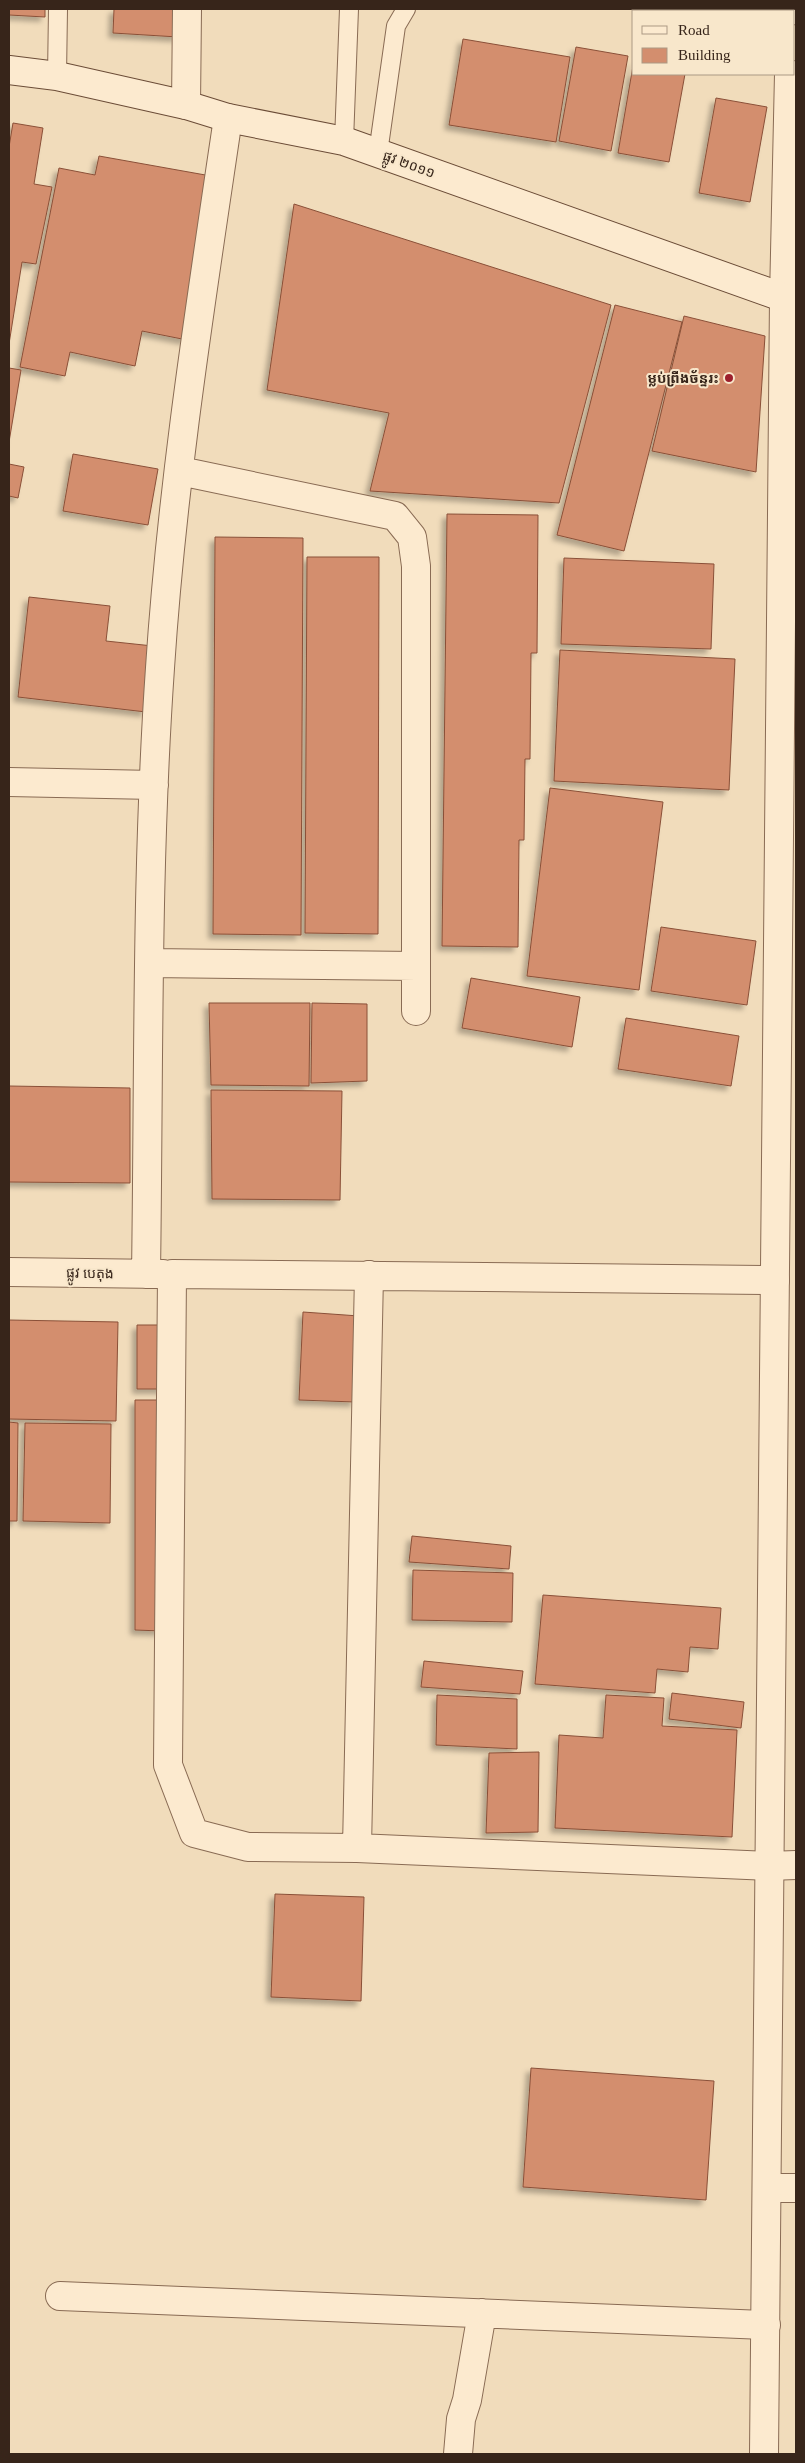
<svg xmlns="http://www.w3.org/2000/svg" width="805" height="2463" font-family="'Times New Roman','Noto Sans Khmer',serif">
<defs>
<filter id="shadow"><feDropShadow dx="-4.5" dy="4.5" stdDeviation="2.5" flood-color="#0004"/></filter>
</defs>
<rect width="100%" height="100%" fill="#f1dcbb"/>
<path fill="#d38e6e" stroke="#8a5038" filter="url(#shadow)" d="M9,9h36v8l-36,-2z
M114,9h66l-2,28 -65,-4z
M463,39l107,18 -14,85 -107,-17z
M576,47l52,9 -17,95 -52,-10z
M634,60v14h51l-16,88 -51,-9z
M716,98l51,9 -17,95 -51,-9z
M13,123l30,5 -9,56 18,3 -16,77 -14,-2 -13,82v-197z
M99,156l112,20 -24,164 -45,-9 -7,35 -65,-14 -5,24 -45,-9 39,-199 36,7z
M294,204l317,101 -52,198 -189,-12 19,-78 -122,-23z
M615,305l67,17 -58,229 -67,-16z
M684,316l81,20 -9,136 -104,-21z
M9,368l12,2 -12,72z
M73,454l85,15 -10,56 -85,-14z
M9,464l15,3 -6,31 -9,-2z
M447,514l91,1 -1,138h-6l-1,106h-5l-1,81h-5l-1,107 -76,-1z
M215,537l88,1 -2,397 -88,-1z
M307,557h72l-1,377 -73,-1z
M564,558l150,6 -3,85 -150,-5z
M29,597l81,9 -4,35 47,5 -7,66 -128,-15z
M560,650l175,9 -6,131 -175,-9z
M550,788l113,14 -24,188 -112,-14z
M661,927l95,14 -9,64 -96,-14z
M471,978l109,19 -8,50 -110,-19z
M209,1003h101l-1,83 -98,-1z
M312,1003l55,1v77l-56,2z
M626,1018l113,18 -8,50 -113,-17z
M9,1086l121,2v95l-121,-1z
M211,1090l131,1 -2,109 -128,-1z
M303,1312l56,4 -4,86 -56,-2z
M9,1320l109,2 -2,99 -107,-2z
M137,1325h28v64h-28z
M135,1400h28l-1,231 -27,-1z
M9,1422l9,1 -1,98h-8z
M25,1423l86,1 -1,99 -87,-2z
M412,1536l99,10 -2,23 -100,-7z
M413,1570l100,3 -1,49 -100,-2z
M543,1595l178,13 -3,41 -28,-2 -2,25 -31,-3 -2,24 -120,-9z
M424,1661l99,10 -3,23 -99,-7z
M672,1693l72,9 -3,26 -72,-9z
M437,1695l80,4v50l-81,-4z
M606,1695l58,3 -2,28 75,4 -5,107 -177,-9 4,-93 44,3z
M539,1752l-1,80 -52,1 3,-80z
M275,1894l89,3 -3,104 -90,-4z
M531,2068l183,13 -8,119 -183,-13z"/>
<g fill="none" stroke-linecap="round" stroke-linejoin="round">
<g stroke="#896b54" stroke-width="20">
<path id="service" d="M57,76l1,-67
M344,141l5,-132
M378,153l18,-127 10,-17"/>
</g>
<g stroke="#896b54" stroke-width="30">
<path id="minor" d="M790,11l1,-2
M186,105l1,-96
M784,298l5,-224
M180,471l215,45 17,21 4,29v445
M9,782l145,3
M150,963l266,3
M9,1272l154,2
M146,1274c3,-202 0,-405 14,-606 12,-184 41,-367 68,-550
M775,1280l-603,-6 -4,491 26,68 54,14 109,1 411,18 28,-1
M357,1848l12,-573
M767,2188h29
M60,2296l706,29
M458,2454l3,-35 6,-19 15,-87"/>
</g>
<g stroke="#896b54" stroke-width="30">
<path id="tertiary" d="M764,2454l20,-2156"/>
</g>
<g stroke="#6b4c37" stroke-width="30">
<path id="secondary" d="M9,70l48,6 129,29 42,13 116,23 452,161"/>
</g>
<use href="#service" stroke="#fceacf" stroke-width="18"/>
<use href="#minor" stroke="#fceacf" stroke-width="28"/>
<use href="#tertiary" stroke="#fceacf" stroke-width="28"/>
<use href="#secondary" stroke="#fceacf" stroke-width="28"/>
</g>
<circle fill="#9d1f2d" stroke="#f8e7cb" stroke-width="2" cx="729" cy="378" r="5"/>
<g text-anchor="middle" stroke-width="4" stroke-linejoin="round" paint-order="stroke">
<g font-size="14" fill="#37251a" stroke="#f8e7cb">
<text transform="translate(409 164) rotate(20)" y="5">ផ្លូវ ២០១១</text>
<text transform="translate(90 1273) rotate(1)" y="5">ផ្លូវ បេតុង</text>
</g>
<g font-size="14" font-weight="bold" fill="#37251a" stroke="#f8e7cb" text-anchor="end">
<text x="719" y="383">ម្លប់ព្រីងច័ន្ទរះ</text>
</g>
</g>
<rect width="805" height="2463" fill="none" stroke="#37251a" stroke-width="20"/>
<rect x="632" y="10" width="162" height="65" fill="#f8e7cb" stroke="#ab9984"/>
<rect x="642" y="26" width="25" height="8" fill="#fceacf" stroke="#ab9984"/>
<text x="678" y="35" font-size="15" fill="#37251a">Road</text>
<rect x="642" y="48" width="25" height="15" fill="#d38e6e" stroke="#ab9984"/>
<text x="678" y="60" font-size="15" fill="#37251a">Building</text>
</svg>
